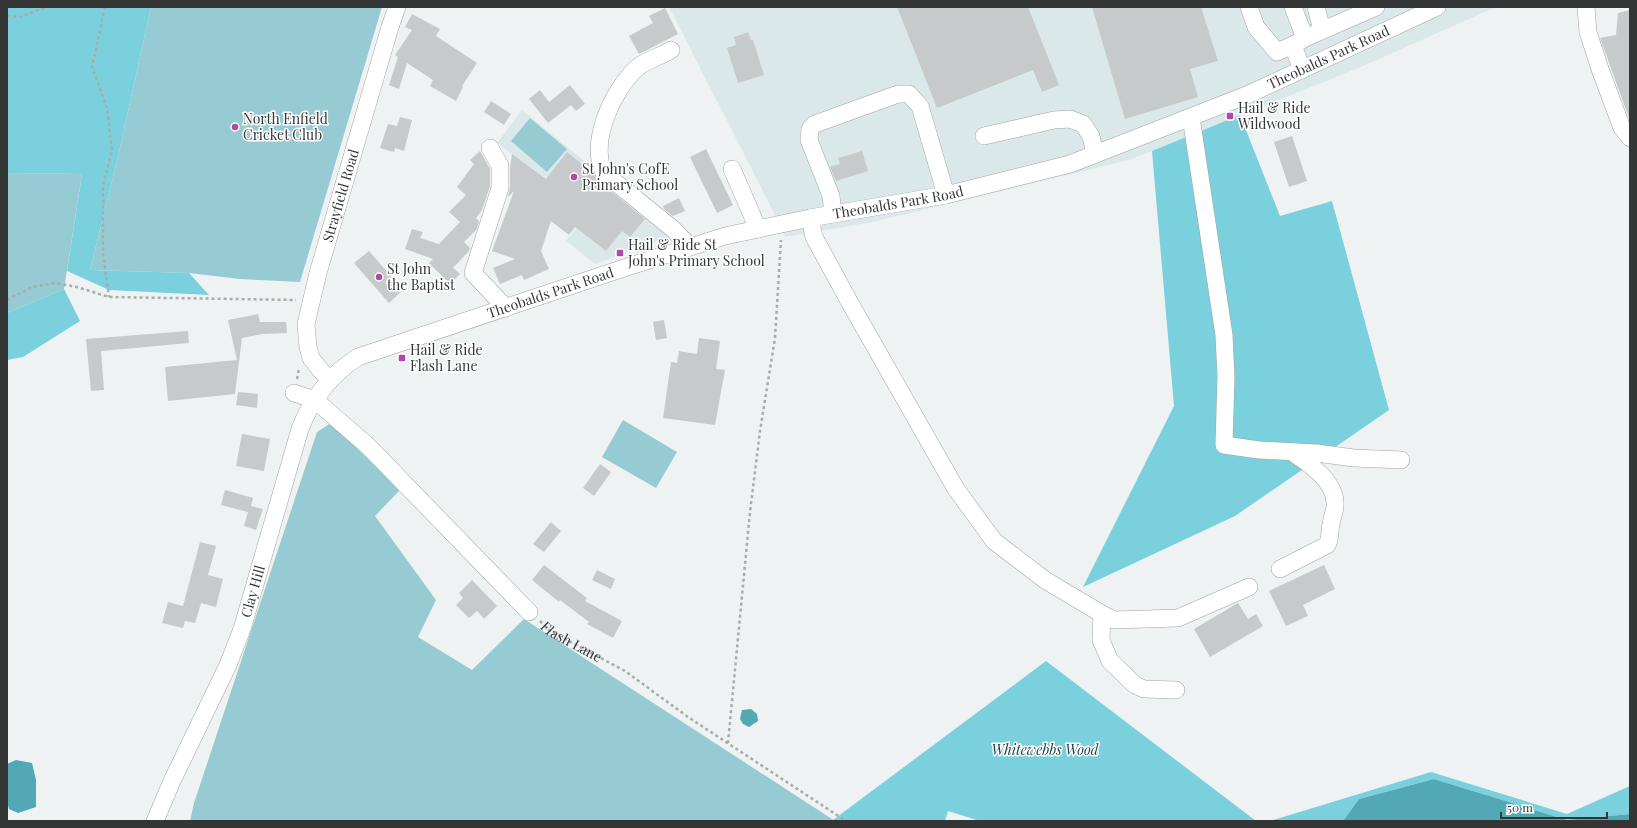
<svg xmlns="http://www.w3.org/2000/svg" width="1637" height="828" font-family="'Playfair Display',serif">
<rect width="100%" height="100%" fill="#eef2f3"/>
<path fill="#dbe8ea" d="M669,7h827l-135,60 -232,93 -256,62 -88,15 -12,-26z
M522,110l153,125 -80,29 -29,-23 24,-30 -93,-68z"/>
<path fill="#97cbd3" d="M151,7h231l-82,275 -60,-3 -51,-6 -99,-3 27,-109z
M530,118l37,31 -20,23 -36,-31z
M7,173l75,1 -18,115 -57,24z
M623,420l54,32 -21,36 -54,-31z
M331,423l69,67 -25,26 61,84 -18,37 54,33 52,-51 311,202h-645l4,-18 123,-371z"/>
<path fill="#7bd0de" d="M7,7h144l-34,154 -27,109 99,3 20,22 -100,-5 -42,-19 15,-97 -75,-1z
M1240,115l40,101 52,-15 57,209 -154,106 -152,71 91,-181 -22,-255z
M64,289l16,32 -57,36 -16,3v-47z
M1046,661l210,160h-276l-32,-10 -3,10h-110l-2,-1z
M1431,772l136,42 63,-28v28l-63,6 -133,-41 -75,20 -16,22h-73z"/>
<path fill="#52a8b5" d="M751,709l6,5 1,7 -9,6 -6,-3 -3,-5 2,-9z
M16,760l16,3 4,17v27l-18,6 -9,-4 -2,-8v-37z
M1434,779l133,41 63,-6v7h-287l16,-22z"/>
<path fill="#c6cacb" d="M897,7h131l31,78 -17,7 -9,-22 -96,38z
M1092,7h109l17,54 -28,8 8,28 -73,22z
M665,8l13,26 -39,20 -10,-18 24,-13 -4,-7z
M1630,10v108h-1l-29,-80 16,-3 2,-22z
M412,14l28,15 -4,7 41,27 -15,23 1,1 -7,14 -26,-15 3,-6 -26,-17 -8,26 -10,-4 9,-28 -3,-2 17,-25 -7,-3z
M748,32l3,8h2l11,35 -26,8 -11,-35 9,-3 -2,-8z
M570,85l15,19 -9,7 -5,-6 -23,18 -19,-24 11,-9 9,12z
M491,101l20,13 -7,11 -20,-13z
M400,117l12,3 -8,31 -9,-3 -1,4 -14,-4 8,-24 9,2z
M1292,136l15,45 -18,6 -15,-45z
M706,149l27,56 -16,8 -27,-56z
M480,151l10,18v17l-8,24 -6,8 3,3 -2,8 -13,13 6,6 -1,3 -16,17 7,6 -10,10 -21,-21 4,-4 -28,-10 7,-20 11,3 -3,6 19,6 21,-22 -11,-10 17,-17 -9,-8 17,-23 -4,-4z
M862,151l6,20 -32,10 -6,-14 10,-3 -2,-6z
M567,152l27,22 4,7 47,38 -15,18 -8,-6 -16,20 -31,-24 -6,8 -18,-14 -10,30 8,18 -25,11 -2,-5 -22,9 -7,-16 22,-9 -23,-8 22,-60 -6,6 2,-9v-19l2,-15 34,25z
M679,198l6,13 -12,5 -8,-6 -2,-4z
M369,251l34,39 -14,13 -35,-40z
M258,314l2,8h26l1,11 -25,1 -20,4 -7,56 -67,7 -3,-34 72,-7 -9,-40z
M664,320l3,18 -11,2 -3,-18z
M188,331l1,12 -88,8 3,39 -13,1 -5,-52z
M699,338l21,3 -4,28 9,1 -10,55 -52,-7 8,-56 6,1 2,-12 18,3z
M238,392l20,2 -1,14 -21,-3z
M242,434l28,5 -6,32 -28,-5z
M600,464l11,8 -17,24 -11,-8z
M225,490l28,8 -2,8 12,3 -7,21 -12,-4 4,-14 -27,-7z
M551,522l10,9 -17,21 -11,-8z
M200,542l16,4 -8,29 15,4 -7,28 -15,-4 -6,20 -10,-2 -2,7 -21,-5 6,-21 15,4z
M544,565l43,33 -2,3 37,20 -9,17 -26,-14 2,-2 -29,-22 -1,2 -27,-22z
M1324,565l11,24 -32,16 5,11 -22,10 -17,-35z
M597,570l18,9 -4,10 -19,-9z
M472,580l25,26 -13,13 -7,-8 -8,7 -13,-13 7,-7 -4,-5z
M1238,603l10,16 8,-5 7,12 -53,31 -16,-28z"/>
<g fill="none" stroke-linecap="round" stroke-linejoin="round">
<g stroke="#9fa3a4" stroke-width="18">
<g id="minor">
<path d="M1249,7l7,20 21,25 16,-7"/>
<path d="M1293,7l12,31"/>
<path d="M1316,7l6,23"/>
<path d="M1586,7l2,25 12,37 22,59 8,10"/>
<path d="M671,50c-10,6 -24,10 -33,17 -25,22 -49,74 -34,106l69,56 16,17"/>
<path d="M1302,70l-9,-25 12,-7 71,-31"/>
<path d="M1191,117l33,218 2,42 -2,68 35,5 57,3 38,5 47,2"/>
<path d="M984,136l70,-16 16,-1 13,5 8,12 4,18"/>
<path d="M490,148l10,18v22l-27,85 33,35"/>
<path d="M732,169l26,60"/>
<path d="M833,214l-2,-18 -22,-56 1,-11 5,-5 83,-30h11l11,12 26,89"/>
<path d="M810,218l4,19 36,66 106,186 38,52 51,39 57,34 12,6 64,-2 71,-31"/>
<path id="s2" d="M330,379l-8,-7 -11,-14 -3,-11 -2,-23 12,-51 72,-246 7,-20"/>
<path d="M294,393l21,7 53,46 161,166"/>
<path d="M1280,569l47,-24c4,-7 2,-14 4,-21 1,-8 5,-14 4,-22 -1,-22 -27,-39 -43,-50"/>
<path d="M1102,614l-1,26 9,21 25,24 9,4 32,1"/>
<path id="s3" d="M155,821l17,-40 56,-116 14,-36 58,-200c12,-31 30,-54 58,-72l266,-89 101,-32 85,-18 136,-23 124,-31 177,-69 190,-88"/>
</g>
</g>
<g stroke="#a7abab" stroke-width="2.5" stroke-dasharray="3 3" stroke-linecap="butt">
<path d="M105,7l-13,60 15,41 5,42 -9,35v69l6,43"/>
<path d="M7,16l13,1 26,-10"/>
<path d="M7,300l25,-13 23,-4 22,4 32,10 187,3"/>
<path d="M297,379l2,-11"/>
<path id="s1" d="M540,621l10,10 75,40 63,46 158,104"/>
<path d="M728,743l22,-231 10,-81 15,-93 6,-98"/>
</g>
<use href="#minor" stroke="#fff" stroke-width="17"/>
</g>
<g fill="#b047a9" stroke="#fff" stroke-width="1.5">
<rect x="1226" y="112" width="8" height="8" rx="2"/>
<circle cx="235" cy="127" r="4"/>
<circle cx="574" cy="177" r="4"/>
<rect x="616" y="249" width="8" height="8" rx="2"/>
<circle cx="379" cy="277" r="4"/>
<rect x="398" y="354" width="8" height="8" rx="2"/>
</g>
<g text-anchor="middle" stroke-width="3" stroke-linejoin="round" paint-order="stroke">
<g font-size="14" fill="#343636" stroke="#fff">
<text dy="5" stroke="none"><textPath href="#s3" startOffset="1532">Theobalds Park Road</textPath></text>
<text dy="5" stroke="none"><textPath href="#s2" startOffset="196">Strayfield Road</textPath></text>
<text dy="5" stroke="none"><textPath href="#s3" startOffset="1076">Theobalds Park Road</textPath></text>
<text dy="5" stroke="none"><textPath href="#s3" startOffset="716">Theobalds Park Road</textPath></text>
<text dy="5" stroke="none"><textPath href="#s3" startOffset="250">Clay Hill</textPath></text>
<text dy="5" stroke="none"><textPath href="#s1" startOffset="38">Flash Lane</textPath></text>
</g>
<g font-size="14" fill="#343636" stroke="#fff" text-anchor="start">
<text x="1238" y="113">Hail &amp; Ride<tspan x="1238" dy="16">Wildwood</tspan></text>
<text x="243" y="124">North Enfield<tspan x="243" dy="16">Cricket Club</tspan></text>
<text x="582" y="174">St John's CofE<tspan x="582" dy="16">Primary School</tspan></text>
<text x="628" y="250">Hail &amp; Ride St<tspan x="628" dy="16">John's Primary School</tspan></text>
<text x="387" y="274">St John<tspan x="387" dy="16">the Baptist</tspan></text>
<text x="410" y="355">Hail &amp; Ride<tspan x="410" dy="16">Flash Lane</tspan></text>
</g>
<g font-size="14" font-style="italic" fill="#163f45" stroke="#fff">
<text x="1045" y="755">Whitewebbs Wood</text>
</g>
</g>
<rect width="1637" height="828" fill="none" stroke="#343636" stroke-width="16"/>
<path d="M1501 812v6h106v-6" fill="none" stroke="#343636" stroke-width="2"/>
<text x="1507" y="812" font-size="12" fill="#343636" stroke="#ffffff" stroke-width="3" paint-order="stroke">50 m</text>
</svg>
